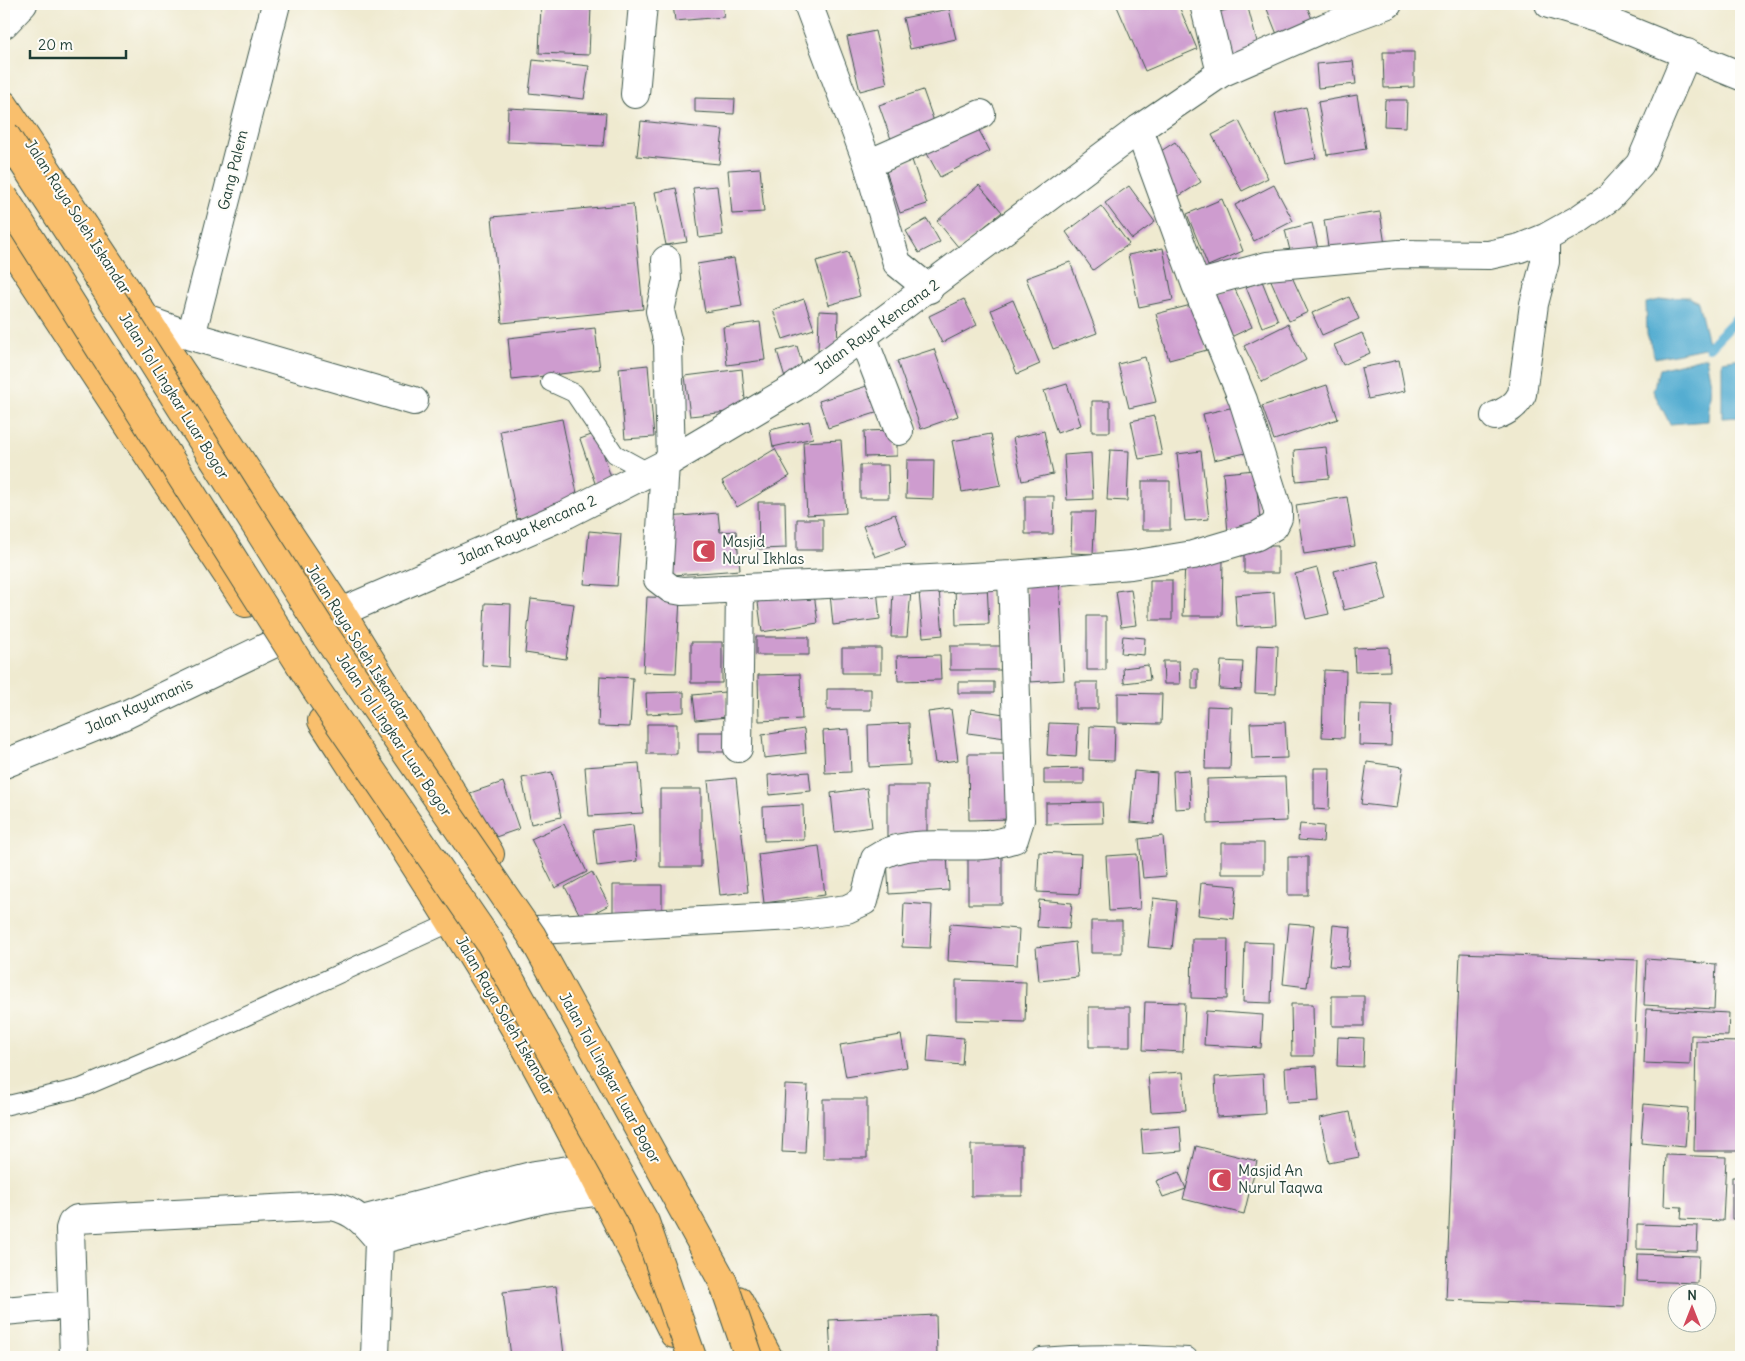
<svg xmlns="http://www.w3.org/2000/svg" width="1745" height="1361" font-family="Delius,sans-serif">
<rect width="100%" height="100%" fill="#fdfcf7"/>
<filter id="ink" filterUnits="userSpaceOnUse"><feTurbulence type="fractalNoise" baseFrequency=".02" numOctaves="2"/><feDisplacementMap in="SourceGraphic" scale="10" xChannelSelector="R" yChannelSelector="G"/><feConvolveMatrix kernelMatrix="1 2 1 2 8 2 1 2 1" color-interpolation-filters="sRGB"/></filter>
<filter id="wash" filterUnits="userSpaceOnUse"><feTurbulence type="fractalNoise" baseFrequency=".0096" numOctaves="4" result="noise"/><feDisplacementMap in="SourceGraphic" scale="20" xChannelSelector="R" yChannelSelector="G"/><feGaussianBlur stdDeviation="1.12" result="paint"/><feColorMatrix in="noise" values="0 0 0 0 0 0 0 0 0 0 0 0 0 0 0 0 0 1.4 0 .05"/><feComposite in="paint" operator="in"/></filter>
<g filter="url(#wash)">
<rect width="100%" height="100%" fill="#efead0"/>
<path fill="#54add1" stroke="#3a7582" d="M1673,297h16l9,5 11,45 -54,11 -8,-24 -1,-31z
M1706,357l5,27 -3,37 -38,3 -17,-33 6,-22z
M1741,358v59l-19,1v-57z"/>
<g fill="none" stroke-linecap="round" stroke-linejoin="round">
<path stroke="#54add1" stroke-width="10" d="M1709,347l32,-33"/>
</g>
<g id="blocks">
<path fill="#ce9ccf" d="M673,4h49l2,13 -49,4z
M1116,4h62l19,45 -52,22z
M1247,4l13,49 -32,9 -12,-49z
M1265,4h41l8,20 -36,13z
M541,5l50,2 -2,48 -50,-2z
M949,9l7,30 -46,10 -7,-31z
M875,31l12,53 -27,7 -13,-54z
M1383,52h31v35l-30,1z
M533,60l56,6 -5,33 -55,-6z
M1353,61l3,23 -38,4 -2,-24z
M923,90l14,40 -44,15 -14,-40z
M1357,95l9,54 -39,6 -9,-53z
M695,98l40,1 -1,15 -39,-2z
M1385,100h22l-1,27 -22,-1z
M1306,107l10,51 -30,6 -11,-50z
M508,108l98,5 -3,33 -96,-4z
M641,121l82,9 -4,34 -82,-8z
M974,121l16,30 -50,26 -16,-29z
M1239,121l29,57 -26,13 -30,-56z
M1175,142l26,40 -25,16 -26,-40z
M912,160l15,44 -27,9 -15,-45z
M760,168l4,44 -32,2 -4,-44z
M979,185l23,27 -43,36 -22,-27z
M1274,185l19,36 -39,20 -19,-36z
M717,186l6,49 -24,3 -6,-50z
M1129,186l26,36 -23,17 -27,-36z
M676,188l11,54 -21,3 -11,-53z
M1222,199l21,52 -35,15 -21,-52z
M633,204l10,105 -141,14 -10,-106z
M1101,206l28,38 -36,26 -27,-38z
M1380,212l5,33 -56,8 -5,-33z
M927,219l13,23 -21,11 -13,-22z
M1312,223l7,30 -27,6 -7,-29z
M1163,248l10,52 -34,7 -11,-52z
M848,252l12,44 -31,9 -13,-44z
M734,258l8,48 -37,6 -8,-48z
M1070,262l27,71 -44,16 -27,-71z
M1288,268l20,44 -19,9 -20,-45z
M1262,281l16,40 -16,6 -16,-40z
M1234,287l18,40 -21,10 -18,-41z
M1349,297l10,22 -37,16 -10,-22z
M804,299l10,30 -31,10 -10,-29z
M964,299l13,26 -35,18 -13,-27z
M1013,300l27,64 -23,10 -26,-64z
M1195,304l12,46 -38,10 -13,-46z
M819,311l19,1 -1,40 -19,-1z
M760,322l5,38 -38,5 -4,-38z
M1288,324l18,36 -44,22 -18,-36z
M595,328l5,41 -88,11 -4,-42z
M1362,333l8,20 -27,12 -9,-20z
M797,346l9,32 -19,6 -10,-33z
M934,349l24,67 -37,13 -24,-68z
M1145,357l11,45 -27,6 -11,-44z
M1399,360l6,31 -37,8 -7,-31z
M648,365l6,72 -29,2 -6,-71z
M742,369l4,41 -56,6 -5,-40z
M1067,384l14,41 -24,8 -13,-42z
M870,385l9,27 -51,16 -9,-27z
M1327,385l11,34 -64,21 -12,-34z
M1092,401h18v31h-18z
M1239,406l11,46 -36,8 -11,-46z
M1154,416l8,39 -23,4 -8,-38z
M562,419l18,89 -63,11 -17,-88z
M809,421l4,17 -40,9 -3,-17z
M897,430v26l-32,1 -1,-26z
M1044,431l9,43 -31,7 -9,-43z
M597,433l16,51 -16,5 -17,-50z
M991,434l10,51 -39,7 -10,-51z
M841,440l5,73 -39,2 -4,-73z
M1326,447l3,31 -33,3 -2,-31z
M775,449l15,27 -53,31 -15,-26z
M1110,450l19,1 -2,50 -20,-1z
M1201,451l8,68 -24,2 -8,-67z
M1091,453l2,46 -26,1 -3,-45z
M907,460h27l-1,39 -27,-1z
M860,465h28l1,33h-29z
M1255,470l6,60 -33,3 -5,-60z
M1142,481h28v49h-28z
M1025,496h29l-1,38h-28z
M1347,497l8,49 -51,8 -8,-49z
M758,502h27l1,46 -27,1z
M1072,512h23l-2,42 -22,-1z
M718,513l2,19 16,-1 4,39 -67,5 -5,-58z
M895,514l11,32 -31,11 -12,-31z
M797,519h26v31h-26z
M589,531l32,3 -4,52 -33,-2z
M1244,546h34v27h-34z
M1185,559l38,1 -1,56h-39z
M1377,561l10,39 -43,10 -10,-39z
M1317,568l12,46 -23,5 -11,-45z
M1059,575l5,105 -34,2 -4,-106z
M1150,580h22v40h-22z
M955,584h32l2,40 -33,1z
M813,586l5,37 -56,9 -5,-37z
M877,589l3,30 -47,6 -3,-31z
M1131,589l5,36 -15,2 -5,-36z
M893,590l18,1 -4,46h-16z
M939,590l4,45 -20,2 -4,-45z
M1274,592l2,33 -39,2 -2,-32z
M647,597l33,1 -4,75 -33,-1z
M531,599l43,5 -8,55 -41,-6z
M485,603l26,1 -2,63 -27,-2z
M1087,616h19v54h-19z
M1123,636l22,2 -1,17 -23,-2z
M756,637h53v18h-53z
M691,642h31v41h-31z
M1257,645l21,1 -2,48 -21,-1z
M950,646h52v24h-52z
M1389,647l1,24 -35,1 -1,-24z
M842,648h39v25h-39z
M940,655l1,25 -43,1 -1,-25z
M1163,661h16l1,23h-16z
M1221,661l22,1 -2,28 -22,-1z
M1148,665l2,15 -26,3 -1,-15z
M1192,669h6v20h-6z
M1324,670l22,1 -2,67 -22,-1z
M800,674l2,45 -43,2 -1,-46z
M600,676l33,2 -3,49 -32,-1z
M958,682h36v11h-36z
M1076,682h22v27h-22z
M827,689h44v21h-44z
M684,692v20l-37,2 -1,-21z
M725,692l2,25 -31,3 -3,-25z
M1118,693l44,1 -1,30 -43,-1z
M1360,704l32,1 -1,41 -32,-1z
M1207,706l25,1 -2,62h-25z
M951,709l7,51 -23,3 -7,-51z
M971,709l46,7 -4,23 -45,-6z
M1285,722l2,36 -35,1 -2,-36z
M909,723l1,42 -41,2 -1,-42z
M1049,723l29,1 -2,33 -29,-2z
M647,724h30v30h-30z
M1090,726l25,1 -1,34 -25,-1z
M804,729l2,24 -42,5 -2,-23z
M849,729l2,43 -26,1 -2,-42z
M698,732h29v20h-29z
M968,754h44l1,65 -44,1z
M1367,762l36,5 -6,41 -36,-4z
M639,763l4,50 -54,3 -4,-49z
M1084,768v16h-40v-15z
M1314,768h16l-1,42 -15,-1z
M1189,770l2,38 -16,1 -2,-38z
M1134,771l23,2 -3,51 -24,-2z
M552,772l9,45 -30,7 -9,-46z
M809,772l2,19 -42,4 -1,-20z
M1285,777l2,44 -79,3 -1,-45z
M736,778l12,114 -28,3 -12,-114z
M503,782l16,47 -32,11 -17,-47z
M887,786h40v50h-40z
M867,788l5,39 -37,5 -4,-39z
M660,789h41v78h-41z
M1102,802l1,21 -57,1v-21z
M803,805l1,35 -40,1 -1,-34z
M564,824l23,48 -32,16 -24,-49z
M1300,824l24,2 -1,16 -25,-2z
M633,825l4,36 -40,5 -4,-36z
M1163,836l3,40 -23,2 -4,-39z
M1221,843h43v31h-43z
M819,846l6,49 -61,8 -6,-49z
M1039,852l42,2 -2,40 -42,-2z
M947,854l2,36 -60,4 -2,-36z
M968,854h34v50h-34z
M1137,854l3,55 -31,2 -3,-55z
M1288,857h20v38h-20z
M592,872l17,33 -27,14 -17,-32z
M1201,883l36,3 -3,33 -36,-4z
M613,885h49v30h-49z
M1153,898l24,3 -5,48 -24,-2z
M1039,900l33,3 -3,26 -32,-2z
M904,903l28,2 -2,43 -28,-1z
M1091,921h31v32h-31z
M1289,923l25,2 -7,62 -24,-3z
M950,924l69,5 -2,36 -69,-4z
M1333,925l18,2 -3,40 -19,-1z
M1192,939h36l-1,60 -36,-1z
M1075,942l3,35 -39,4 -3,-34z
M1245,942l28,1 -2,60 -28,-1z
M1460,953l178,7 -14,347 -178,-7z
M1646,959l70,5 -2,45 -70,-4z
M956,980l70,2 -1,40 -69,-2z
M1332,996h32v30h-32z
M1145,1002l40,1 -2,49 -40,-2z
M1291,1004h22l1,52h-22z
M1089,1007h41v40h-41z
M1646,1009l83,4 -1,23 -37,-1 -1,30 -46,-2z
M1206,1011l57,4 -2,33 -57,-3z
M901,1035l6,32 -61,10 -6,-32z
M929,1035l35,3 -2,27 -35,-3z
M1338,1037l26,1 -1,29 -26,-1z
M1696,1041l45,1v109h-47z
M1317,1066l2,35 -32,2 -2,-35z
M1183,1072l3,38 -35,2 -3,-38z
M1263,1074l2,40 -48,3 -2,-40z
M785,1085l23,1 -3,67 -23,-1z
M823,1099h44v59h-44z
M1644,1104l44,4 -3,39 -44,-4z
M1350,1112l9,45 -30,6 -9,-45z
M1180,1126l2,25 -39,3 -2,-24z
M971,1145h51v51h-51z
M1196,1146l61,15 -13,53 -61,-15 3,-10 -23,8 -7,-16 23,-9 7,17z
M1666,1155l60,2 -3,64 -42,-2 1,-12 -18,-1z
M1732,1177h9v42h-9z
M1637,1224l61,2 -1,25 -60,-2z
M1638,1254l61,2 -1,27 -61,-2z
M556,1286l8,69 -53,2 -8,-65z
M936,1315l1,42h-106l-2,-37z"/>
</g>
</g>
<g filter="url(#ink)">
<use href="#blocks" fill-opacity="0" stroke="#3e574b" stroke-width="1"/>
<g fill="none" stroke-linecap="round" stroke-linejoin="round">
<g stroke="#3e574b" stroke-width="20">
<path id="service" d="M550,382l24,11 41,61 33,18
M4,1106l77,-18 111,-47 260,-119
M1041,1357c48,-5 99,-3 147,0"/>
</g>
<g stroke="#3e574b" stroke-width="30">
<path id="minor" d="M808,4l60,160 29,99 32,26
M1204,4l17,69
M1603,20l6,-16
M4,24l19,-20
M635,94l8,-90
M868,164l113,-50
M666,260l1,20 -7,31 8,33 3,116
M1196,285l71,-19 132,-12 90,1 31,-7 25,-10 34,-19 30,-21 31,-34 47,-111
M146,320l45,16 223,65
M191,336l85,-332
M863,338l36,93
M1495,416c12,-5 21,-10 27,-22l12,-90 11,-42v-24
M665,464l-7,115 13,10 11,2 330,-16 119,-10 62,-10 64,-19 17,-10 4,-8v-8l-35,-110 -47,-115 -57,-156
M738,748l2,-160
M537,930l257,-14 53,-7 17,-8 11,-42c30,-21 74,-11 109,-14 10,0 20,-4 30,-6l6,-19 -8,-245
M362,1220l173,-45 54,-8
M379,1240l169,-42 54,-7
M4,1311l67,-6
M74,1357l-4,-128 2,-6 5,-4 255,-13c23,5 33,17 47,34l-4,117"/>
</g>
<g stroke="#3e574b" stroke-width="30">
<path id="tertiary" d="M1549,4l54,16 138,56
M341,612l226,-98 98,-50 130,-77 344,-258 82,-56 105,-46 62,-23
M4,764l123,-50 146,-70"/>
</g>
<g stroke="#3e574b" stroke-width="30">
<path id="trunk" d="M4,105l337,507 149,242
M4,237l242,366
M322,721c71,110 144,220 208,334 50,92 97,185 144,279
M738,1300l30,57"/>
</g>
<use href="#service" stroke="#fff" stroke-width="18"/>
<use href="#minor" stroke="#fff" stroke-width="28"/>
<use href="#tertiary" stroke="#fff" stroke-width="28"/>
<use href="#trunk" stroke="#f9bf6d" stroke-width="28"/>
<g stroke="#3e574b" stroke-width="30" stroke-linecap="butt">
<path id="motorway-bridge" d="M4,133l127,195 192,304 209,304 191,346 26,75
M4,197l311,491 175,255 155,279 47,135"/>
</g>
<use href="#motorway-bridge" stroke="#f9bf6d" stroke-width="28"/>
</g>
</g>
<defs>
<g id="mosque-square" transform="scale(1.25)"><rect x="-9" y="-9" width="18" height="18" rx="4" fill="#d1495b" stroke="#fdfcf7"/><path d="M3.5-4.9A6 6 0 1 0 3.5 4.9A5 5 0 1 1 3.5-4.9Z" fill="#fff"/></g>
</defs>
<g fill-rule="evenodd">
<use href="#mosque-square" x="704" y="551"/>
<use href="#mosque-square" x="1220" y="1180"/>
</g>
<g text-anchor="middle" stroke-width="4" stroke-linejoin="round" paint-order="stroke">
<g font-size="15" fill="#1f3d34" stroke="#fdfcf7">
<text transform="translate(233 170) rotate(-76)" y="5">Gang Palem</text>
<text transform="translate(78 217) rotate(57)" y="5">Jalan Raya Soleh Iskandar</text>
<text transform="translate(877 327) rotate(-36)" y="5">Jalan Raya Kencana 2</text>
<text transform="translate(174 396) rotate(58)" y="5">Jalan Tol Lingkar Luar Bogor</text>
<text transform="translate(527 530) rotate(-24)" y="5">Jalan Raya Kencana 2</text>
<text transform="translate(358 643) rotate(58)" y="5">Jalan Raya Soleh Iskandar</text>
<text transform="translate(139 706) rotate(-24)" y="5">Jalan Kayumanis</text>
<text transform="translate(394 735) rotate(56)" y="5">Jalan Tol Lingkar Luar Bogor</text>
<text transform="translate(505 1016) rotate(60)" y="5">Jalan Raya Soleh Iskandar</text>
<text transform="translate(610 1078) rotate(61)" y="5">Jalan Tol Lingkar Luar Bogor</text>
</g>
<g font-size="15" fill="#1f3d34" stroke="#fdfcf7" text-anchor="start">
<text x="722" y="547">Masjid<tspan x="722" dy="17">Nurul Ikhlas</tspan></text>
<text x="1238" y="1176">Masjid An<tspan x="1238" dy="17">Nurul Taqwa</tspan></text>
</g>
</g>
<rect width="1745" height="1361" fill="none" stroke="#fdfcf7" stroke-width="20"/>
<g transform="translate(1692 1308)"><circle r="24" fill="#fdfcf7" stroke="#a4b0a9"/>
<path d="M0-4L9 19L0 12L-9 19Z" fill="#d1495b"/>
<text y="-8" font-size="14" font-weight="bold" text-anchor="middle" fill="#1f3d34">N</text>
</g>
<path d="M30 50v8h96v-8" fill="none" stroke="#1f3d34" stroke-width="2.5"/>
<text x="38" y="50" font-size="15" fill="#1f3d34" stroke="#fdfcf7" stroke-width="4" paint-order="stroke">20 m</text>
</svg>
